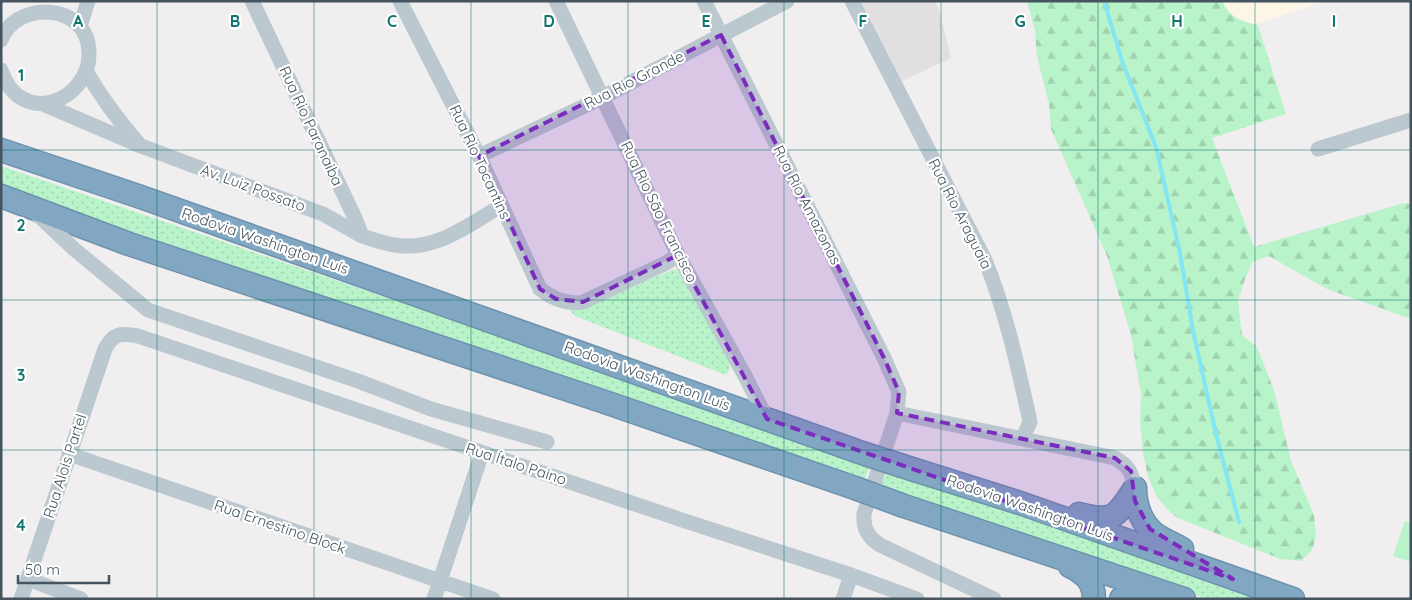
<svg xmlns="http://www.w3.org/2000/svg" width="1412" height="600" font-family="Quicksand,sans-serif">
<defs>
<pattern id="grass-dots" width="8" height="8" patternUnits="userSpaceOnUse" patternTransform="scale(1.25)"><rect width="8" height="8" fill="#b9f3ca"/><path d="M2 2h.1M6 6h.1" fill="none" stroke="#a0d2b0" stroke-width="1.8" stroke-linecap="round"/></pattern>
<pattern id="forest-firs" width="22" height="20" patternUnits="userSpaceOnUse" patternTransform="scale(1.25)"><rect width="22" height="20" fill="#b9f3ca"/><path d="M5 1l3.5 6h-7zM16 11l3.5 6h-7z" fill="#a0d2b0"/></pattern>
</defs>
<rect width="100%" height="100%" fill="#f1eeef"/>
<path fill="#fdf5e6" d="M1222,1h104l-71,23 -14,-3 -5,-3 -9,-7z"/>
<path fill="#e2dfe1" d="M861,1h74l5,12 11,45 -53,25z"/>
<path fill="url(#grass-dots)" d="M1,166l870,297 -8,22 -862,-290z
M675,269l5,4 47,82 3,13 -4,7 -151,-59 -5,-6z
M887,471l382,128h-61l-329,-109z"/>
<path fill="url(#forest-firs)" d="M1027,1h195c7,16 20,21 36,24l28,89 -74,24 42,109 150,-44 7,1v115l-84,-30 -58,-33 -17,6 -8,20 -6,19 4,34 15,12 17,43 17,71 23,54 2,21 -4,14 -11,11 -21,-2 -102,-41 -7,-5 -14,-16 -9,-20 -5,-24 -3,-32 1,-26 -10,-60 -24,-79 -56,-127 -2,-25 -12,-48 -2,-25z"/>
<path fill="#b9f3ca" d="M1405,521l6,2v39l-18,-6z"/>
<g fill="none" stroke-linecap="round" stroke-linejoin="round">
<path stroke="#82e6f4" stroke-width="4" d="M1104,1l18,60 34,86 24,106 13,78 23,103 23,88"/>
<g stroke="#6d92ae" stroke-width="25">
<path id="highway" d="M1,150l137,46 727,258
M1,196l128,48 473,157 253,87
M915,470l105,33 273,96
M1135,488c0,18 7,38 23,48 7,5 17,8 24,13
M904,506l280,93
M1079,514c35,9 37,3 56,-26
M1070,566c14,7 24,15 24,33
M1121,599l20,-4 19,3"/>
</g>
<path stroke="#bbc8cf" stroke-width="15" d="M252,1l103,217 7,18c11,3 22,8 33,9 40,7 73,-20 106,-39
M400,1l79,155 61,133c13,10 27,16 43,13l83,-39 12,-8
M556,1l122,254 66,119 23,45
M704,1l180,357 15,34 -2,21 -33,101c-1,15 4,23 16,31l114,54
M852,1l133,259c21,52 32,103 44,157l1,5 -7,16
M80,26l8,-25
M1,40c15,-40 87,-38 88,12 2,48 -68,78 -88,18
M86,71c15,26 32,49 52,72
M43,104l98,42 182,68 39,22
M1318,149l93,-29
M479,156l118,-56 190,-99
M35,212l39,37 74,61 210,71 73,28 116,33
M897,413l218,45c15,9 16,14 20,30
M69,454l424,145
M28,579l53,20
M21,599l84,-250c8,-16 16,-16 33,-13l547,185 166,54 66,24
M434,599l48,-146
M843,599l8,-24"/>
<use href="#highway" stroke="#82a7c2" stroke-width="22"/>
<g stroke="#6d92ae" stroke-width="25" stroke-linecap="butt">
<path id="highway-bridge" d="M865,454l50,16
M855,488l49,18"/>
</g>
<use href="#highway-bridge" stroke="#82a7c2" stroke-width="22"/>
</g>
<path fill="#7b2cbf" fill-opacity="0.2" stroke="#7b2cbf" stroke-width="4" stroke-dasharray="10 6" stroke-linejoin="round" d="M721,35l163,323 15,34 -2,21 218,45 16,13 4,30 15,28 83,50 -466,-160 -89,-164 -95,47 -27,-3 -16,-10 -61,-133z"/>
<path fill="none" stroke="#0f766e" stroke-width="1" stroke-opacity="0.55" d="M157,1v598M314,1v598M471,1v598M628,1v598M784,1v598M941,1v598M1098,1v598M1255,1v598M1,150h1410M1,300h1410M1,450h1410"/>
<g text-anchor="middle" stroke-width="4.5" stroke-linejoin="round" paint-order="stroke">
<g font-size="15" fill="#45545e" stroke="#fff">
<text transform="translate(634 80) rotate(-27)" y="5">Rua Rio Grande</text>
<text transform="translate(311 126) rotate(65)" y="5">Rua Rio Paranaiba</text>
<text transform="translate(480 162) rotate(65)" y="5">Rua Rio Tocantins</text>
<text transform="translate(253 188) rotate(20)" y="5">Av. Luiz Possato</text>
<text transform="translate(807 205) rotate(63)" y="5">Rua Rio Amazonas</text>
<text transform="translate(659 212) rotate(64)" y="5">Rua Rio São Francisco</text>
<text transform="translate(960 214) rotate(63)" y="5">Rua Rio Araguaia</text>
<text transform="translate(265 241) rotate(19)" y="5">Rodovia Washington Luís</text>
<text transform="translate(647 376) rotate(20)" y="5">Rodovia Washington Luís</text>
<text transform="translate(516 464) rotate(18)" y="5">Rua Ítalo Paino</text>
<text transform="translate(65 466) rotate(-72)" y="5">Rua Alois Partel</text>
<text transform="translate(1030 508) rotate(19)" y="5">Rodovia Washington Luís</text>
<text transform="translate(280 527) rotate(19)" y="5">Rua Ernestino Block</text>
</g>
</g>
<g font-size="16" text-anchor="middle" font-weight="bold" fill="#0f766e" stroke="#fff" stroke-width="4.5" stroke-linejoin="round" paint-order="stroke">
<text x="78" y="27">A</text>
<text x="235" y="27">B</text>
<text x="392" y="27">C</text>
<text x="549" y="27">D</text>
<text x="706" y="27">E</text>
<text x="863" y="27">F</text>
<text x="1020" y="27">G</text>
<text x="1177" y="27">H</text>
<text x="1334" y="27">I</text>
<text x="21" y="81">1</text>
<text x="21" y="231">2</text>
<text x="21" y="381">3</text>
<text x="21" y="531">4</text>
</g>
<rect width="1412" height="600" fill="none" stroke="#45545e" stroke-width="5"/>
<path d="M18 575v8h91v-8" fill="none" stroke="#45545e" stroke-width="2.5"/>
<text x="25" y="575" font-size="15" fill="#45545e" stroke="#ffffff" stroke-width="4" paint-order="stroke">50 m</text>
</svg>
